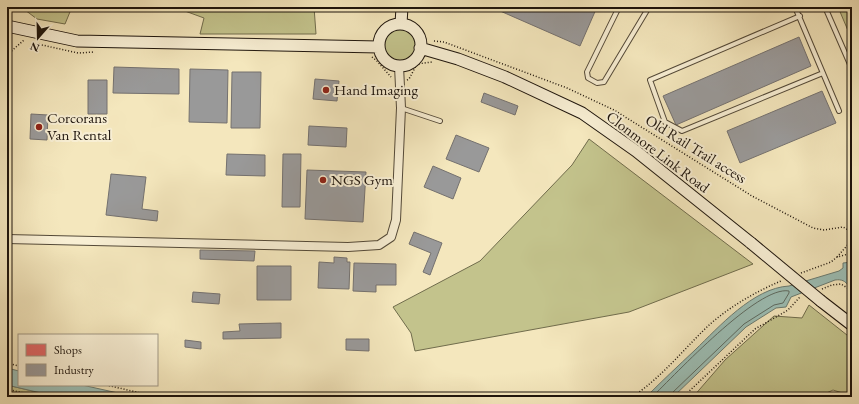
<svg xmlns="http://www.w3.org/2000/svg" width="859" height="404" font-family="'EB Garamond',serif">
<rect width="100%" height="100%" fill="#f4e7bd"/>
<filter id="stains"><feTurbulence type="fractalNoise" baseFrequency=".005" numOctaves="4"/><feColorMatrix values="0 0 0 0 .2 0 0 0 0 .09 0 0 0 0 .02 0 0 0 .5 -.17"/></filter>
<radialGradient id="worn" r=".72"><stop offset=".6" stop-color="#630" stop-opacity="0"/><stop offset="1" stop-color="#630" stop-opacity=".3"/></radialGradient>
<path fill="#c3c38c" stroke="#706c4c" d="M21,7h51l-7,17 -28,-5z
M174,7h140l2,27h-116l4,-16z
M838,7h14v33z
M384 45a16 16 0 1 1 32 0a16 16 0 1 1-32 0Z
M589,139l164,125 -124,48 -214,39 -4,-18 -18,-26 87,-46 92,-96z
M809,305l43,34v57l-19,-6 -15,7h-125l32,-37 49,-44 28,2z
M7,385l51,12h-51z"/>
<path fill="#9cbfb6" stroke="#697b72" d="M852,262v23l-3,1c-4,-5 -7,-7 -14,-6l-44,17 -5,10 -10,1 -30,19 -73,70h-27c16,-16 32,-31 49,-47 24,-23 58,-62 94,-64l50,-15 4,-3v-5z
M7,368l12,3v14h63l54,12h-78l-51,-12z"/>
<path fill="#e06666" stroke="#a64d4b" d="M326,7h41l-41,3z"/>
<path fill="#999" stroke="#74716f" d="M491,7h106l-17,39z
M799,37l12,29 -135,59 -13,-29z
M114,67l65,2v25l-66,-1z
M190,69l38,1 -1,53 -38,-1z
M232,72h29l-1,56h-29z
M315,79l24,2 -2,20 -24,-2z
M88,80h19v34h-19z
M822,91l14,32 -96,40 -13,-32z
M484,93l34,13 -3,9 -34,-13z
M31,114l17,1 -1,25 -17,-1z
M309,126l38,2 -1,19 -38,-2z
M456,135l33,13 -10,24 -33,-13z
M227,154l38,1v21l-39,-1z
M283,154h18l-1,53h-18z
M433,166l28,12 -8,21 -29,-12z
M307,170l59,2 -3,50 -58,-3z
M111,174l35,3 -4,32 16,2 -1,10 -51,-6z
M414,232l28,11 -12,32 -7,-3 8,-19 -22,-9z
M200,250l55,1 -1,10 -54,-2z
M334,257l13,1v4h3l-1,27 -31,-1 1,-26 15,1z
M354,263l42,1v21h-20v7l-23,-1z
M257,266h34v34h-34z
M193,292l27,2 -1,10 -27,-2z
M281,323v15l-58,1v-7l17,-1 -1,-7z
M346,339h23v12l-23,-1z
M185,340l16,2v7l-16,-2z"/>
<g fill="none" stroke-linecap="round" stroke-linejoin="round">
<path stroke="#5c6a61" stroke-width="1" d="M652,397c23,-22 106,-112 137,-106v2l-6,10 -9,2 -30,19 -72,69 -1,4"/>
<g stroke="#534938" stroke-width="6">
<path id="lane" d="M619,7l-32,65 1,6 9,5 7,-1 45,-75
M795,7l44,104
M825,7l27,62
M800,16l-150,64 15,42 17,9 141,-58
M401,108l39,13"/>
</g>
<g stroke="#534938" stroke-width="10">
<path id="street" d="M7,239l341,8 31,-2 12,-8 5,-17 5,-112 -2,-42"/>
</g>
<g stroke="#1d140c" stroke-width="13">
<path id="secondary" d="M401,24l1,-17
M379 45a21 21 0 1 1 42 0a21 21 0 1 1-42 0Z
M7,26l70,15 302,6
M420,48l38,11 47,18 77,36 54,38 115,92
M821,301l31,24"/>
</g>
<path stroke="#1d140c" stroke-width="1.5" stroke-dasharray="1 2" stroke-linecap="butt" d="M434,41l10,1 123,46 47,22 138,86 61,32 11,2 19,-3 9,5
M33,43l45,10 16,-1
M7,55l17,-15
M372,57l5,4 14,16
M407,80l2,-1 8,-15 15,-2
M837,257l15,-17
M801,273l30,-11 6,-5 15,-4
M822,289l10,-4 9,-1 8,5h3
M7,363l12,3
M106,385l52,12
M7,389l33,8
M632,397c29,-19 51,-47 76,-71 21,-19 47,-34 73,-45
M683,397l72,-68 33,-19 12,-13"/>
<use href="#lane" stroke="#f8efd4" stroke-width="4"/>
<use href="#street" stroke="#f8efd4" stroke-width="8"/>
<use href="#secondary" stroke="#f8efd4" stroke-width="11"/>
<g stroke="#1d140c" stroke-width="13" stroke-linecap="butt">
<path id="secondary-bridge" d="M751,243l70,58"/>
</g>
<use href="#secondary-bridge" stroke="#f8efd4" stroke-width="11"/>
</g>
<g fill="#8f2418" stroke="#f8efd4" stroke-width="1.5">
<circle cx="326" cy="90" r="4"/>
<circle cx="39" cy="127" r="4"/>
<circle cx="323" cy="180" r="4"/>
</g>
<g text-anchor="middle" stroke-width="4" stroke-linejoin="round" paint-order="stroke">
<g font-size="15" fill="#1d140c" stroke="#f8efd4" text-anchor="start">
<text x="334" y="95">Hand Imaging</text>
<text x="47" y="123">Corcorans<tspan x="47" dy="17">Van Rental</tspan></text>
<text x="331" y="185">NGS Gym</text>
</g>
<g font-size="15" fill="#1d140c" stroke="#f8efd4">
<text transform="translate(696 149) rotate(32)" y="5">Old Rail Trail access</text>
<text transform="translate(658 152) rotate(37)" y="5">Clonmore Link Road</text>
</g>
</g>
<rect width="859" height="404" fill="none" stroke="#f4e7bd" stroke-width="24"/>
<rect x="8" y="8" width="843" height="388" fill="none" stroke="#1d140c" stroke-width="2"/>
<rect x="12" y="12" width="835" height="380" fill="none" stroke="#1d140c"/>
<rect x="18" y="334" width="140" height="52" fill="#f8efd4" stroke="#a09784"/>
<rect x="26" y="344" width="20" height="12" fill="#e06666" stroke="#a09784"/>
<text x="54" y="354" font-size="12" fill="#1d140c">Shops</text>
<rect x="26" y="364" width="20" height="12" fill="#999999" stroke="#a09784"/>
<text x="54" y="374" font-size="12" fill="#1d140c">Industry</text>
<g transform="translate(38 38) rotate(200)" stroke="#f8efd4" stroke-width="3" paint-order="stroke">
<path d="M0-3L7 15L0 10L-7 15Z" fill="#1d140c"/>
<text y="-6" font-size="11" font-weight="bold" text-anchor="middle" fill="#1d140c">N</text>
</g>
<rect width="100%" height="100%" filter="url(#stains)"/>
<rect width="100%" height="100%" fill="url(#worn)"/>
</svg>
